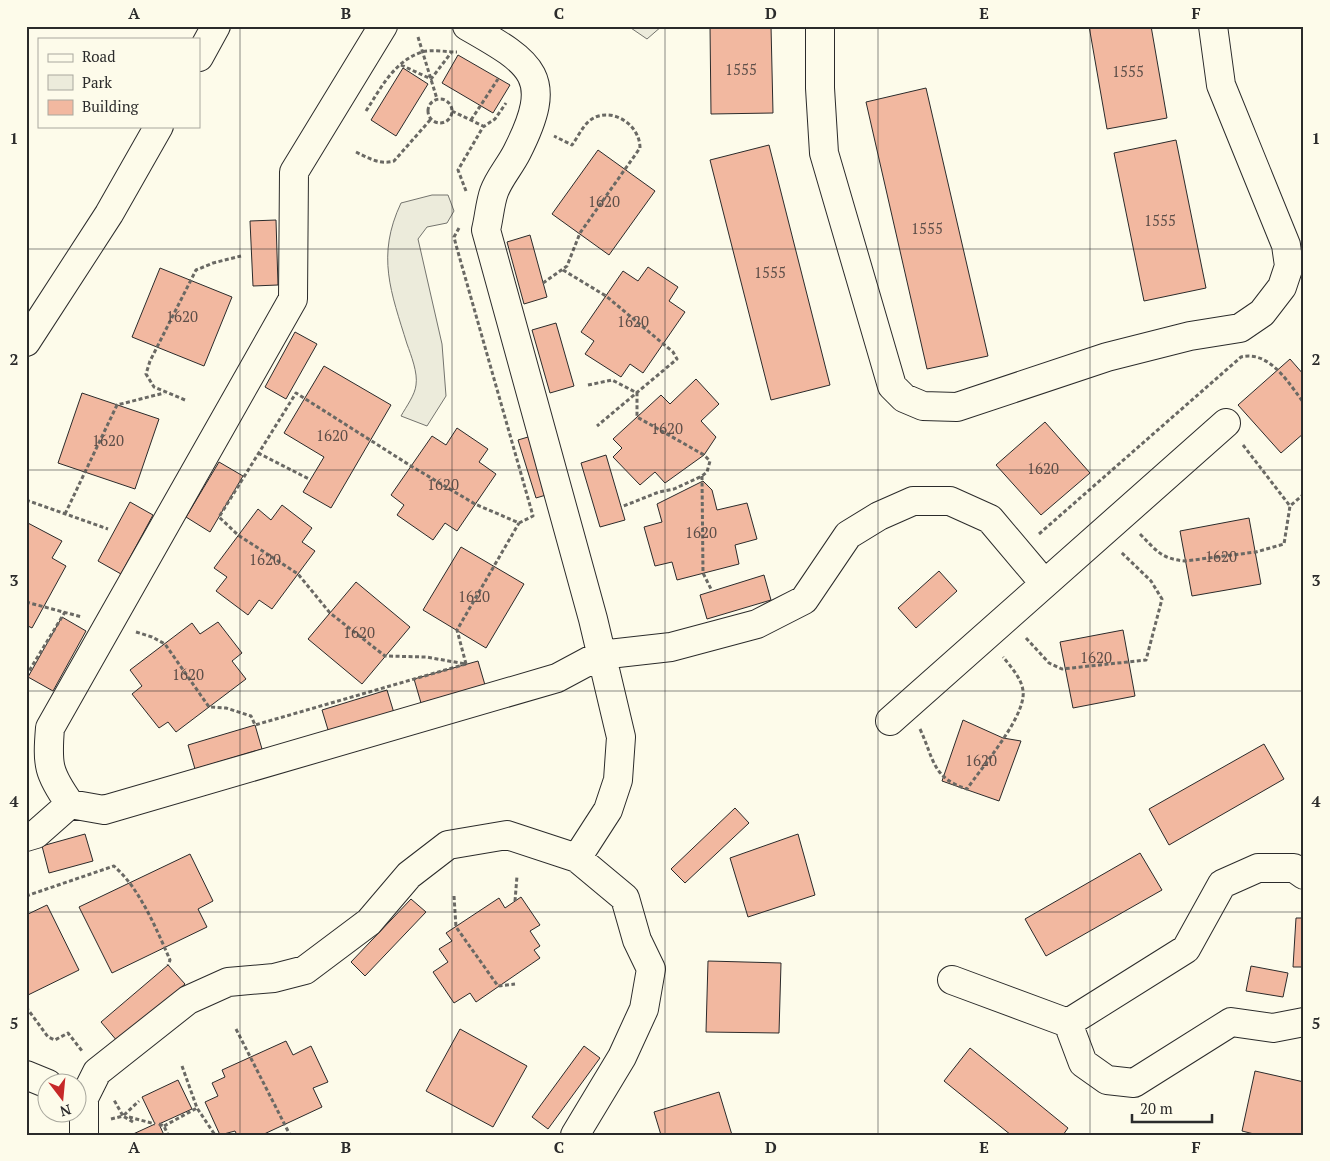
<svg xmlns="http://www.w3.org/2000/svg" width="1330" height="1161" font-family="'PT Serif',serif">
<rect width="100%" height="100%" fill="#fdfbea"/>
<path fill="#ecebdb" stroke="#74746e" d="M628,26h34l-15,13z
M432,195h16l6,16 -7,12 -20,4 -9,12 24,105 4,52 -19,30 -26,-10c5,-9 14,-21 15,-31 2,-12 -5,-30 -9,-41 -16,-52 -31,-88 -6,-141z"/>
<path fill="#f2b8a0" stroke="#2b2b2b" d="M710,26h61l2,87 -62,1z
M1089,26h62l16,92 -60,11z
M458,55l52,30 -17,28 -51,-30z
M403,68l25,16 -32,52 -25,-16z
M926,88l62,268 -61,13 -61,-267z
M1176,140l30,148 -62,13 -30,-148z
M769,145l61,240 -59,15 -61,-240z
M598,150l57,41 -46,64 -57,-41z
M276,220l2,65 -25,1 -3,-65z
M530,235l17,62 -23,7 -17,-62z
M648,267l30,20 -9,14 16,11 -42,61 -13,-9 -9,13 -36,-23 9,-13 -13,-9 42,-61 15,10z
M160,268l72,29 -28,69 -72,-29z
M556,323l18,63 -24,7 -18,-63z
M295,332l22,12 -31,55 -21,-12z
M1290,359l14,16v58l-23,20 -43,-48z
M324,366l67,39 -60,103 -28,-16 21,-35 -40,-24z
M696,379l23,25 -18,17 15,16 -12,18 -39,28 -10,-11 -15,13 -27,-28 9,-9 -9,-9 48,-44 9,9z
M82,393l77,26 -24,70 -77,-26z
M1045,422l45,51 -49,42 -45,-50z
M457,428l31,21 -9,13 17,12 -39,57 -12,-8 -12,17 -36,-25 7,-10 -13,-10 41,-59 14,9z
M538,434l18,58 -20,6 -18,-58z
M606,455l19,65 -25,7 -19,-64z
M219,462l24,14 -33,56 -24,-15z
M703,481l9,9 5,20 30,-7 10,36 -22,6 4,19 -62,16 -5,-18 -17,4 -11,-39 18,-5 -5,-18z
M130,502l23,13 -32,59 -23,-13z
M282,505l30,23 -10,14 13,9 -43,58 -13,-9 -11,15 -32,-24 11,-14 -13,-9 44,-59 13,11z
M1249,518l12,66 -69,12 -12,-65z
M26,522l36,19 -10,17 14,8 -34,62 -6,-3z
M461,547l63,37 -38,64 -63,-38z
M939,571l18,20 -41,37 -18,-20z
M764,575l7,25 -64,19 -7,-24z
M356,582l54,45 -48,57 -54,-45z
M62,617l24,14 -33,60 -25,-14z
M218,622l24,31 -10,8 14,18 -70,53 -8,-10 -9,6 -27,-34 10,-8 -12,-16 62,-47 8,11z
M1123,630l12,66 -62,12 -13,-66z
M478,661l7,24 -64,18 -7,-24z
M387,690l7,23 -65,20 -7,-23z
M963,720l40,18 18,3 -22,60 -57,-20z
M255,725l7,24 -67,20 -7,-24z
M1264,744l20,35 -115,66 -20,-36z
M735,808l14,15 -64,60 -14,-14z
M85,834l8,27 -44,12 -7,-27z
M798,834l17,61 -67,22 -18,-59z
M1140,853l22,37 -116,66 -21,-37z
M190,854l23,47 -15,8 9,18 -95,46 -33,-66z
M521,897l19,28 -10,6 10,15 -6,4 6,8 -64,44 -6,-9 -16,10 -21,-31 15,-10 -9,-13 13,-8 -6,-8 53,-35 6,10z
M411,899l15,13 -61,64 -14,-14z
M47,905l32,65 -53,26v-81z
M1296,918h8v49h-11z
M708,961l73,2 -2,70 -73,-1z
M168,965l17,19 -67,58 -17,-20z
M1251,966l37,7 -5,24 -37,-6z
M460,1029l67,37 -34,61 -67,-36z
M286,1041l7,14 18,-9 17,36 -15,6 9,19 -60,28h-25l-2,-4 -15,4 -15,-33 13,-6 -6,-13 13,-6 -3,-7z
M584,1046l16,12 -52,71 -16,-12z
M970,1048l98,80 -5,7h-52l-67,-54z
M1255,1071l49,11v53h-46l-16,-4z
M178,1080l14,29 -33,15 5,11h-33l24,-11 -13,-27z
M719,1092l13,43h-71l-7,-23z"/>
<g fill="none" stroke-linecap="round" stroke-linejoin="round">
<g stroke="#2b2b2b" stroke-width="30">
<path id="minor" d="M467,26c67,38 88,51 50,126 -7,14 -18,26 -23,40 -4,11 -5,26 -8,38l107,389 28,118 -3,43 -10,30 -31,48
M820,26v62l4,65 68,233 12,12 19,8 34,1 150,-50 83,-21 50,-8 22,-15 20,-26 7,-21 -3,-21 -65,-160 -8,-59
M199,57l17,-31
M26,342l83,-128 50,-88
M890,721l336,-298
M70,804c-22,-31 -23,-39 -20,-76l243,-429 1,-127 89,-146
M26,837l10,-3 34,-30 34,6 453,-132 43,-23 71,-8 86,-23 47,-24 44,-65 31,-19 34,-15h37l40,18 54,64
M952,980l116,43 15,40 24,17 27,3 97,-61 42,6 31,-6
M1068,1023l118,-74 36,-65 36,-16h36l10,7
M26,1075l22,9
M84,1135v-37l13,-26 91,-72 40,-18 46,-4 31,-8 64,-48 40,-47 39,-30 59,-10 70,23 48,40 12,42 14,29 -7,40 -22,48 -47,78"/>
</g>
<path stroke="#6a6964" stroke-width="3" stroke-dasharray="4 2.5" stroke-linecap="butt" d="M418,37l19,62
M401,65l30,14 20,-26
M428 111a12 12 0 1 1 24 0a12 12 0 1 1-24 0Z
M366,111c15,-23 28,-50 56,-59 9,-3 25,0 35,0
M452,111l31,15
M471,120l27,-41
M356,152c12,6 24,13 38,9l37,-42
M466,191l-8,-21 25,-43 12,-8 11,-16
M459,228l-5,9 2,8 77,271 -14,7 -44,-19 -64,-38 -115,-73 -77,124 19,18 60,39 32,39 55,43 41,1 40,7
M563,270l43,26 67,56 4,7 -80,67
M543,283l24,-17 13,-33 60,-85c0,-25 -32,-44 -52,-26 -6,6 -11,16 -16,23l-18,-9
M588,385l24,-5 25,13v24l67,38 6,6 -3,11 -5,4 -28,13 -15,3 -38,15
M185,400l-31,-13 -8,-13 4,-13 46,-91 17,-7 28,-7
M1243,445l47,61
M258,453l51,26
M702,476l1,97 9,18
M26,500l82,29
M65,514l52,-109 47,-12
M1039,534l202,-177c29,-7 48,27 63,46
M1140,534c16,16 21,25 45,27l71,-9 28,-8 6,-38 14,-12
M26,602l56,15
M136,632l16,5 13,7 44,63 17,1 25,8 4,9 211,-61
M1026,638l23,25 13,6 84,-9 16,-61 -11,-18 -30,-29
M466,664l-9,-34 62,-107
M26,676l39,-64
M920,729c14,30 12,49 47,60 15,-22 53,-66 56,-92 2,-15 -11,-29 -20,-40
M26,896l88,-30c26,23 42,62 56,94l-2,5
M454,896l2,31 42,59 17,-2
M515,901l2,-25
M26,1007l22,30 7,3 13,-7 14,18
M236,1029l54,106
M182,1066l15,42 18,27
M129,1117l26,7
M111,1119l12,-3 -9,-16
M133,1122l-10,-6 16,-15
M159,1124l5,2 4,9
M164,1126l33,-18"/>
<use href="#minor" stroke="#fdfbea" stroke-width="28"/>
</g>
<path fill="none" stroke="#2b2b2b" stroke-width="1" stroke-opacity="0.55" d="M240,26v1109M452,26v1109M665,26v1109M878,26v1109M1090,26v1109M26,249h1278M26,470h1278M26,691h1278M26,912h1278"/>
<g text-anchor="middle" stroke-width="4" stroke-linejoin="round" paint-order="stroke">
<g font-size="15" fill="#5d4e48">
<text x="741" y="75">1555</text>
<text x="1128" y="77">1555</text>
<text x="604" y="207">1620</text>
<text x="1160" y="226">1555</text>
<text x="927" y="234">1555</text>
<text x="770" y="278">1555</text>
<text x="182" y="322">1620</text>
<text x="633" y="327">1620</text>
<text x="667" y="434">1620</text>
<text x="332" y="441">1620</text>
<text x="108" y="446">1620</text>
<text x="1043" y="474">1620</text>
<text x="443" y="490">1620</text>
<text x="701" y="538">1620</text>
<text x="1221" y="562">1620</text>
<text x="265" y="565">1620</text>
<text x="474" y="602">1620</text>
<text x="359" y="638">1620</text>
<text x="1096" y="663">1620</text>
<text x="188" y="680">1620</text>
<text x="981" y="766">1620</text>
</g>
</g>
<rect width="1330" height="1161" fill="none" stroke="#fdfbea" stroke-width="55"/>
<rect x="38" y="38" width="162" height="90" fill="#fdfbea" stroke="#a9a89e"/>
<rect x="48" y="54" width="25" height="8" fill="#fdfbea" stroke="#a9a89e"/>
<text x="82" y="62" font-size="15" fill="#2b2b2b">Road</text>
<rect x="48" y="75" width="25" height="15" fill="#ecebdb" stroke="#a9a89e"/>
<text x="82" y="88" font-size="15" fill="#2b2b2b">Park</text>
<rect x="48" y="100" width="25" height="15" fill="#f2b8a0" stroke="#a9a89e"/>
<text x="82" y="112" font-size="15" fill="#2b2b2b">Building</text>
<g transform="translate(62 1098) rotate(164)"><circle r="24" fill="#fdfbea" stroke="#a9a89e"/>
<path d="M0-4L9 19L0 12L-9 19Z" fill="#c62828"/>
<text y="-8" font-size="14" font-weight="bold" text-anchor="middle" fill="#2b2b2b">N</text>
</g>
<path d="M1132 1114v8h80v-8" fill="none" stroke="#2b2b2b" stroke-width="2.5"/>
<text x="1140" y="1114" font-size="15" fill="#2b2b2b" stroke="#fdfbea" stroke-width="4" paint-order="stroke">20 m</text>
<rect x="28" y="28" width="1274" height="1106" fill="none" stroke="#2b2b2b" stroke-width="2"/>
<g font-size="16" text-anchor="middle" font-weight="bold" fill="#2b2b2b">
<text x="134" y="19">A</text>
<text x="346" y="19">B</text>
<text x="559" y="19">C</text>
<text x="771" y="19">D</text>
<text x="984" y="19">E</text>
<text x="1196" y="19">F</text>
<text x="14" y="144">1</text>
<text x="1316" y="144">1</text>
<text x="14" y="365">2</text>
<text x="1316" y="365">2</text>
<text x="14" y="586">3</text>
<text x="1316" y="586">3</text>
<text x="14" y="807">4</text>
<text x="1316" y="807">4</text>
<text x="14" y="1029">5</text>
<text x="1316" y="1029">5</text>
<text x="134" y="1153">A</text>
<text x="346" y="1153">B</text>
<text x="559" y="1153">C</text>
<text x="771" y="1153">D</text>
<text x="984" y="1153">E</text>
<text x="1196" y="1153">F</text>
</g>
</svg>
